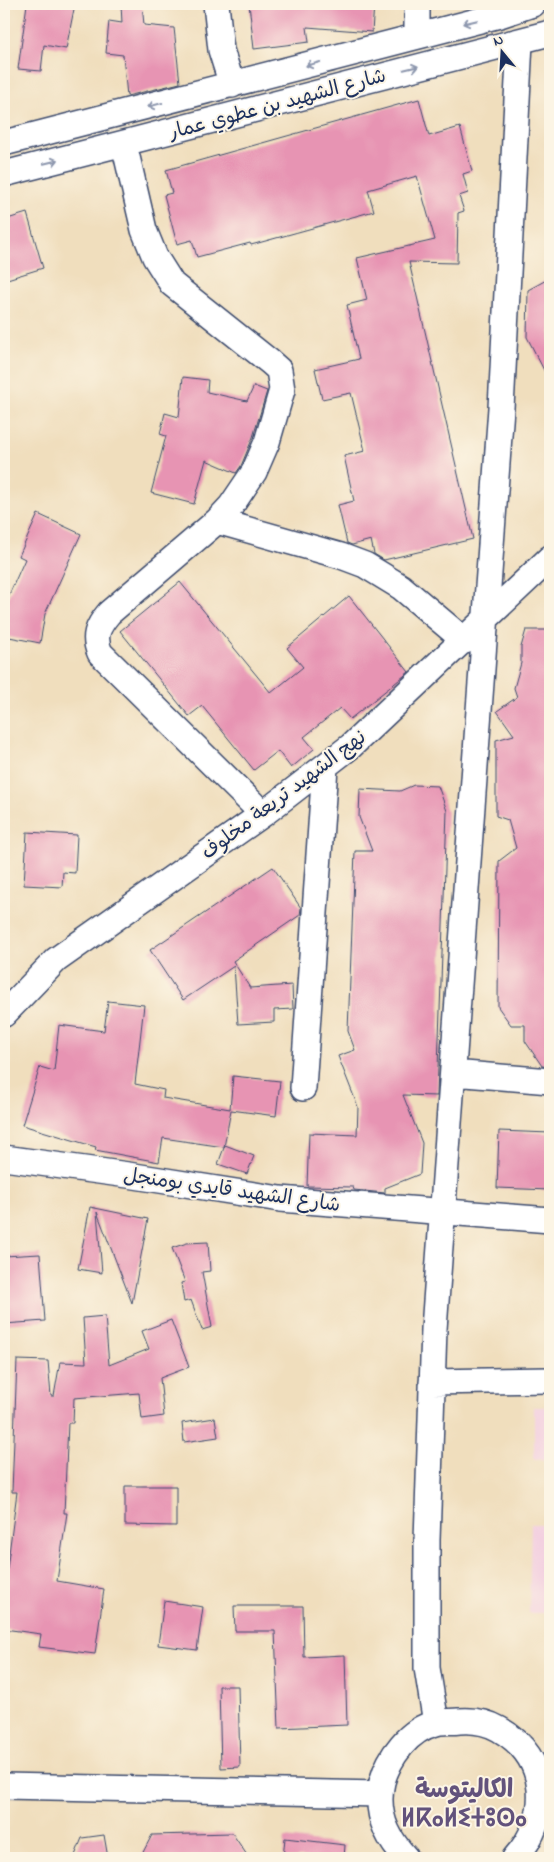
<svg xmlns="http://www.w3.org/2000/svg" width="554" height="1862" font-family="'Indie Flower','Playpen Sans Arabic','Noto Sans Tifinagh',sans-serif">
<rect width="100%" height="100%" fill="#fcf5e5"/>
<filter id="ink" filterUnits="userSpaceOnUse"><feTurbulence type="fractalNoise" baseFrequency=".02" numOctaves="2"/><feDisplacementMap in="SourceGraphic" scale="10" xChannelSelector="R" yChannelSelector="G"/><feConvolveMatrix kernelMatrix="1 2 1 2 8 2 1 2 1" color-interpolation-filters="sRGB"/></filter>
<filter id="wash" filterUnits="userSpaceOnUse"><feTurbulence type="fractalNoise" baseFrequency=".0096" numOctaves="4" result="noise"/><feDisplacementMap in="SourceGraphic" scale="20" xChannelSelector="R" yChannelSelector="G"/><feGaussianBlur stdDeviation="1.12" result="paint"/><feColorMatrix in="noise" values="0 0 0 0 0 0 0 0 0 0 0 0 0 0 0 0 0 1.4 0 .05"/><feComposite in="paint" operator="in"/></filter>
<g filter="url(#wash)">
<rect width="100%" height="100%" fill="#f0debd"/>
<path fill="#f3cfe0" d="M534,1407h16v52l-16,1z
M531,1524h19v89h-21z"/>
<g id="blocks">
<path fill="#e794b3" d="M27,4h48l-9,45 -22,-4 -3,26 -23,-2z
M121,4h21l2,21 30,3 6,55 -53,13 -4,-41 -17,-2 3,-32 13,2z
M249,4h125l-2,28 -65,-5 2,15 -55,7z
M419,99l10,37 31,-9 12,44 -9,3 5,19 -9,3 5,15 -6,2 -1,50 -48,-1 64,277 -89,21 -10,-6 -3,-14 -19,5 -5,-2 -9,-38 16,-4 -10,-45 21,-5 -14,-58 -29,6 -7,-30 44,-10 -12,-54 20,-5 -10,-42 78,-18 -18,-64 -49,14 6,21 -123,34 -1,-2 -53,14 -5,-17 -15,4 -13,-49 8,-2 -6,-23z
M27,213l16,55 -39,12v-60z
M550,278v104l-23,-45 1,-47z
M183,377l25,3 -1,12 40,9 7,-15 13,5 -14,46 -12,29 -5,7 -30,-13 -12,44 -43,-11 15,-57 -6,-2 5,-21 14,4z
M38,514l43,20 -36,80 -5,29 -36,-7v-30l21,-47 -6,-3z
M180,582l91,111 32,-26 -16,-19 62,-52 60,76 -59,47 -10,-11 -36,29 10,12 -23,19 -13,-17 -24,19 -52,-64 -13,10 -69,-85z
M526,630h24v437l-8,-1 -17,-25v-16h-14l-13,-18 1,-146 17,-13 -8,-28 -12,-4v-76l18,-5 -17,-24 20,-14 -3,-9 7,-25v-16z
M414,785l24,1 9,25 -10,285 -34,-1 19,48 -2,31 -35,14v5l-31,-3 -1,-3 -46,-1 2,-53 48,2 1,-28 -20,-51 17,-6 -7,-19 7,-180h17l-13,-34 1,-28 40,2z
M27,832l50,3 -2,38 -12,-1 -1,15 -38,-2z
M273,867l28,41 -1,7 -67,46 17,27 42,-3 1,24 -19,1v12l-36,2 -4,-58 -51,34 -33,-50z
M108,1001l36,4 -9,79 29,6 -1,8 67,11 3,-33 47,5 -4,35 -45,-6 -7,37 -61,-9 -4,24 -64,-12 1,-3 -74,-22 18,-58 14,4 5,-46 45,6z
M499,1131l51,2v57l-53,-2z
M225,1145l29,11 -7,18 -29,-10z
M90,1207l58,12 -16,84 -35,-91 5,61 -24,-4z
M208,1242l2,29 -8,1 10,55 -10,3 -11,-30 -7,2 -3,-19 4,-1 -13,-34 15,-5z
M40,1254l5,67 -41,3v-68z
M105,1316l4,49 40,-16 -7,-18 29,-11 18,47 -29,11 4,38 -22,3 -3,-26 -65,5 -1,25h-5l-4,90h3l-10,68 47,8 -9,65 -56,-7 2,-13 -37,-5v-60h3l10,-77h-5l5,-132 31,1 3,35h3l6,-34 26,1 -3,-45z
M215,1418l3,19 -34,5 -2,-19z
M125,1486h51v40l-51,-1z
M164,1601l39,6 -6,43 -39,-5z
M234,1606h69l1,51 41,-2 2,70 -68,3 -4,-97h-40z
M219,1686h19l2,81 -19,1z
M232,1833l17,25h-109l12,-23z
M104,1835l4,23h-34l8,-20z
M285,1838l60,7 -1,13h-61z"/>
</g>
</g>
<g filter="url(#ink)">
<use href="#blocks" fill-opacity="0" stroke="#3b496c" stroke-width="1"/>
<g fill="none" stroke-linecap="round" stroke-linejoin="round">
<g stroke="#3b496c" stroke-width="28">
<path id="minor" d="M216,4l5,46 11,35
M417,4v32
M4,143l496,-128 33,-11
M124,144l20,86 11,27 17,27 98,78 9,8 3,20 -15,52 -13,30 -23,34 -14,15 -108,92c-12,14 -16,24 -9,40l163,161
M4,174l546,-141
M217,521l124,35 24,9 36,22 64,54
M4,1014l52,-54 207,-146 88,-68 199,-188
M453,1073l97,8
M303,1088l22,-321
M4,1158l124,17 152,24 270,21
M432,1382l118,-2
M436,1723l-9,-55v-128l7,-211 67,-921 19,-366
M4,1786l376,8
M406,1858c-20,-21 -31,-46 -24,-76 7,-25 27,-53 54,-59 7,-2 15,-1 23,-2 13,-1 28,1 40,8 51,29 53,88 16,129"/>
</g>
<use href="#minor" stroke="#fff" stroke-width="25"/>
</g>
<defs><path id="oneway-shaft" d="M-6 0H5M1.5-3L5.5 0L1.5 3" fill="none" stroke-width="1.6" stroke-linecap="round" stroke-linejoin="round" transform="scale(1.25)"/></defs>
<g stroke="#8d97ae">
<use href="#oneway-shaft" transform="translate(470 22) rotate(166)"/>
<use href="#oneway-shaft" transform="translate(313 64) rotate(165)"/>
<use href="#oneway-shaft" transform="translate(411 68) rotate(-13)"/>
<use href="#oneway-shaft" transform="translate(155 105) rotate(165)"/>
<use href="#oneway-shaft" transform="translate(51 162) rotate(-14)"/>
</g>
</g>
<g text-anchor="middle" stroke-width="4" stroke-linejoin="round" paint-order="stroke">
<g font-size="20" fill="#1b2f5e" stroke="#fcf5e5">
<text transform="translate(277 103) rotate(-15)" y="7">شارع الشهيد بن عطوي عمار</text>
<text transform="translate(283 794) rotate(-37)" y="7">نهج الشهيد تريعة مخلوف</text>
<text transform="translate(232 1189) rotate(8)" y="7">شارع الشهيد قايدي بومنجل</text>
</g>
<g font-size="25" font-weight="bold" fill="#62527c" stroke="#fcf5e5">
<text x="464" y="1797">الكاليتوسة<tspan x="464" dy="29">ⵍⴽⴰⵍⵉⵜⵓⵙⴰ</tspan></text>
</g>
</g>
<rect width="554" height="1862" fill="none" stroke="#fcf5e5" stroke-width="20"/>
<g transform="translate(502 52) rotate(342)" stroke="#fcf5e5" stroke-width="4" paint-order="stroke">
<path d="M0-4L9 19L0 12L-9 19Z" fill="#1b2f5e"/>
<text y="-8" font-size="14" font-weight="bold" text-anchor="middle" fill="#1b2f5e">N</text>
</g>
</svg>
